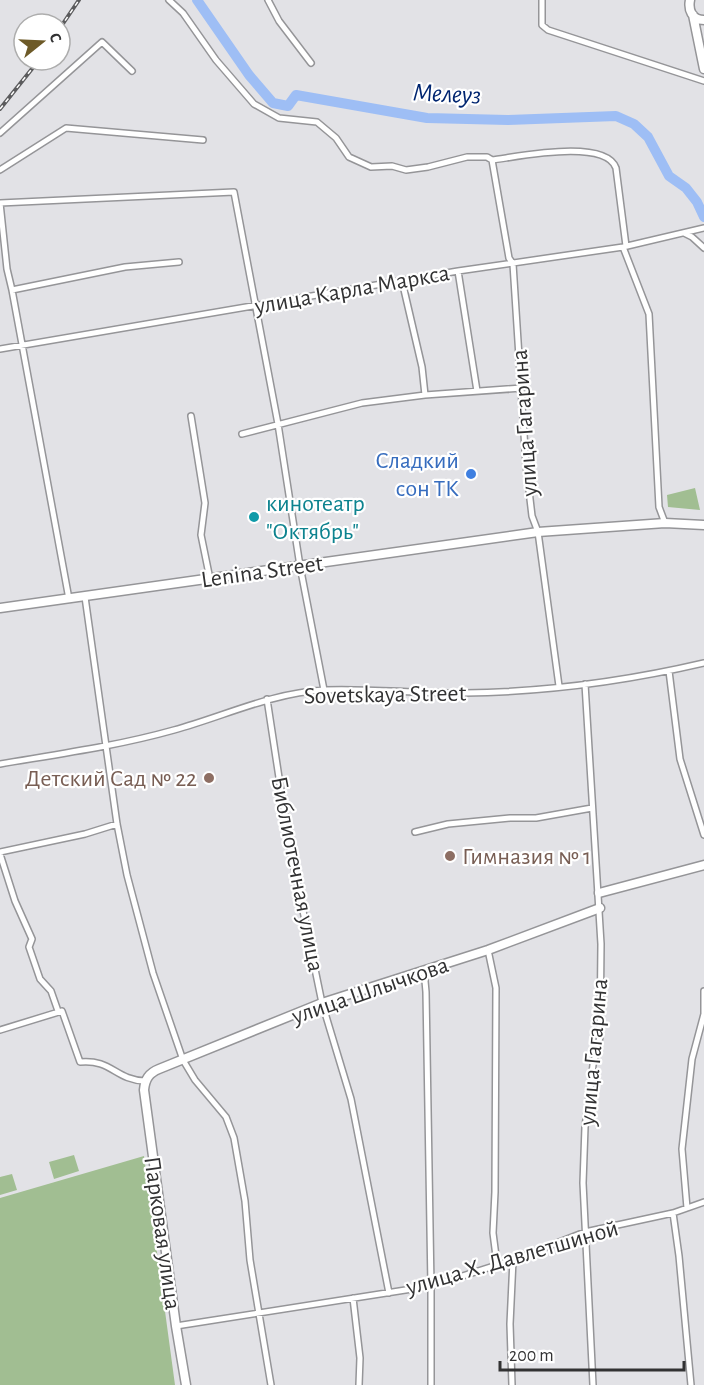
<svg xmlns="http://www.w3.org/2000/svg" width="704" height="1385" font-family="'Alegreya Sans',sans-serif">
<rect width="100%" height="100%" fill="#e2e2e6"/>
<path fill="#a1be92" d="M695,488l5,22 -32,-3 -1,-12z
M74,1155l5,16 -25,8 -5,-17z
M144,1156l31,229h-175v-187z
M12,1174l5,16 -17,5v-18z"/>
<g fill="none" stroke-linecap="round" stroke-linejoin="round">
<path stroke="#9ebef5" stroke-width="10" d="M197,0l52,75 24,28 15,3 8,-11 131,23 81,2 108,-4 18,8 14,13 21,39 17,12 11,14 7,15"/>
<g stroke="#959598" stroke-width="8">
<path id="street" d="M169,0l14,13 33,47 38,44 25,14 38,4 19,16 13,19 22,10 21,-1 14,4 22,-3 39,-10h20l5,3c25,-3 113,-22 124,8l10,78
M268,0l11,21 32,42
M542,0v25l6,5 156,51
M0,133l102,-91 30,29
M492,160l17,98 4,6 13,201 6,51 6,16 21,154
M0,170l66,-42 137,12
M0,203l234,-11 44,232 22,142 24,124
M0,203l7,66 5,21 57,309
M684,233l8,4 12,11
M623,247l26,67 10,193 6,16
M458,271l19,120
M402,281l20,86 3,28
M12,290l113,-23 54,-5
M0,349l458,-78 165,-24 81,-19
M191,416l14,87 -4,32 9,44
M242,434l120,-31 63,-8 97,-7
M85,597l32,227 10,51 26,98 30,87 12,20 31,37 8,21 11,63 5,59 21,125
M669,671l11,88 24,76
M585,684l16,260 -1,93 -7,28 -8,62 -2,56 10,202
M267,699l22,144 33,160 29,96 38,194
M0,764c59,-10 117,-18 174,-34 51,-14 97,-37 150,-40 46,-2 94,4 141,3 79,-1 162,-12 239,-30
M415,832l33,-8 62,-6h26l56,-10
M0,852l85,-18 32,-10
M0,854l15,47 17,38 -3,8 11,32 11,12 7,20
M488,950l8,38 -1,204 -2,41 4,31
M424,970l2,22 5,294v99
M0,1030l62,-19 18,51c32,-3 35,18 65,19
M687,1208l-5,-59 10,-90 12,-45v-23
M673,1213l6,43 12,129
M353,1298l7,60 -1,27
M176,1326l255,-40 82,-26 72,-28 88,-19 31,-11
M512,1385l-2,-61 3,-64"/>
</g>
<g stroke="#959598" stroke-width="11">
<path id="secondary" d="M690,0c-2,10 2,20 14,20
M693,15l11,54
M0,608l538,-76 127,-9 39,2
M599,893l105,-28
M186,1385l-10,-59 -32,-236c1,-11 5,-17 15,-21l163,-66 166,-53 112,-42"/>
</g>
<use href="#street" stroke="#fff" stroke-width="5"/>
<use href="#secondary" stroke="#fff" stroke-width="8"/>
<g stroke="#5b5b5d" stroke-width="4">
<path id="rail" d="M60,28l19,-28
M0,109l39,-49"/>
</g>
<use href="#rail" stroke="#fff" stroke-width="1.5" stroke-dasharray="4.5" stroke-linecap="butt"/>
</g>
<circle fill="#3f7fe0" stroke="#fff" stroke-width="2" cx="471" cy="474" r="6"/>
<circle fill="#0f9aa8" stroke="#fff" stroke-width="2" cx="254" cy="517" r="6"/>
<g fill="#8d6e63" stroke="#fff" stroke-width="2">
<circle cx="209" cy="778" r="6"/>
<circle cx="450" cy="856" r="6"/>
</g>
<g text-anchor="middle" stroke-width="4.5" stroke-linejoin="round" paint-order="stroke">
<g font-size="24" fill="#323233" stroke="#fff">
<text transform="translate(352 289) rotate(-10)" y="8">улица Карла Маркса</text>
<text transform="translate(524 423) rotate(-94)" y="8">улица Гагарина</text>
<text transform="translate(262 571) rotate(-8)" y="8">Lenina Street</text>
<text transform="translate(385 694) rotate(-1)" y="8">Sovetskaya Street</text>
<text transform="translate(298 874) rotate(79)" y="8">Библиотечная улица</text>
<text transform="translate(370 990) rotate(-19)" y="8">улица Шлычкова</text>
<text transform="translate(593 1052) rotate(-85)" y="8">улица Гагарина</text>
<text transform="translate(163 1233) rotate(82)" y="8">Парковая улица</text>
<text transform="translate(512 1257) rotate(-16)" y="8">улица Х. Давлетшиной</text>
</g>
<g font-size="24" fill="#366cbe" stroke="#fff" text-anchor="end">
<text x="459" y="468">Сладкий<tspan x="459" dy="28">сон ТК</tspan></text>
</g>
<g font-size="24" fill="#0d838f" stroke="#fff" text-anchor="start">
<text x="266" y="511">кинотеатр<tspan x="266" dy="28">"Октябрь"</tspan></text>
</g>
<g font-size="24" fill="#785e54" stroke="#fff" text-anchor="end">
<text x="197" y="786">Детский Сад № 22</text>
<text x="462" y="864" text-anchor="start">Гимназия № 1</text>
</g>
<g font-size="26" font-style="italic" fill="#002570" stroke="#fff">
<text transform="translate(447 93) rotate(3)" y="9">Мелеуз</text>
</g>
</g>
<g transform="translate(42 42) rotate(72)"><circle r="28" fill="#ffffff" stroke="#adadad" stroke-width="1.5"/>
<path d="M0-4.5L10 22L0 15L-10 22Z" fill="#6d5a28"/>
<text y="-9" font-size="16" font-weight="bold" text-anchor="middle" fill="#323233">С</text>
</g>
<path d="M500 1361v9h184v-9" fill="none" stroke="#323233" stroke-width="3"/>
<text x="509" y="1361" font-size="18" fill="#323233" stroke="#ffffff" stroke-width="4.5" paint-order="stroke">200 m</text>
</svg>
